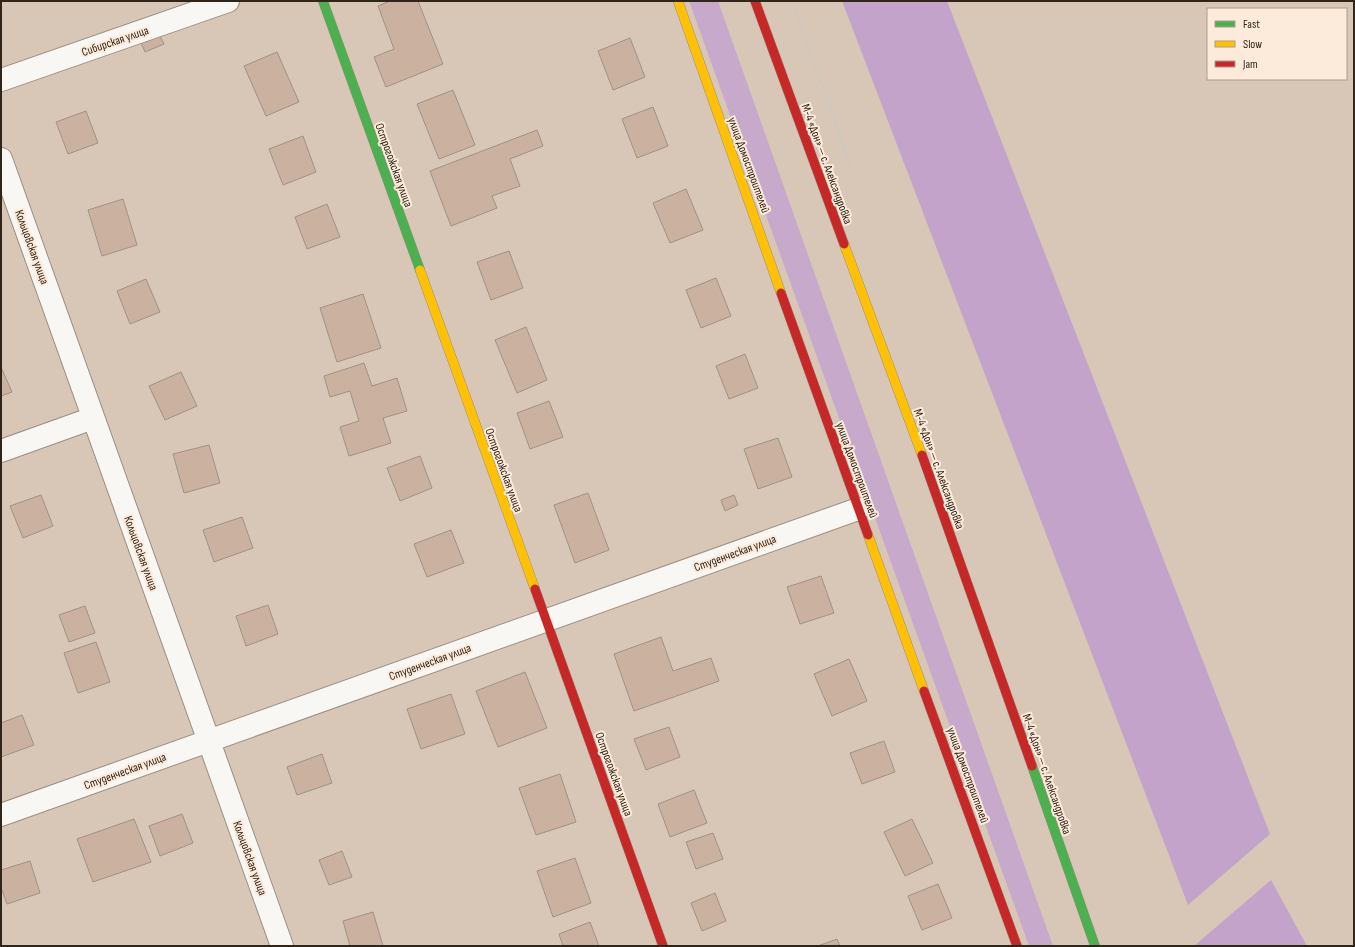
<svg xmlns="http://www.w3.org/2000/svg" width="1355" height="947" font-family="'Sofia Sans Condensed',sans-serif">
<rect width="100%" height="100%" fill="#d8c7b6"/>
<path fill="#c7a9cb" d="M689,1h29l335,945h-24z"/>
<path fill="#c3a3c9" d="M842,1h105l323,833 -82,71z
M1271,880l36,66h-113z"/>
<path fill="#cbb1a0" stroke="#a09186" d="M390,1h28l25,63 -57,23 -12,-30 20,-8 -16,-43z
M157,30l7,14 -19,8 -6,-14z
M630,38l15,39 -32,13 -15,-39z
M277,52l22,50 -33,14 -22,-50z
M453,90l22,55 -36,14 -22,-55z
M653,107l15,39 -31,12 -15,-39z
M86,111l12,32 -30,11 -12,-32z
M537,130l6,16 -33,13 10,27 -28,10 5,12 -46,18 -21,-55z
M303,136l13,36 -33,13 -14,-36z
M686,189l17,41 -33,13 -17,-40z
M123,199l14,46 -35,11 -14,-46z
M327,204l13,33 -33,12 -12,-32z
M509,251l14,37 -32,12 -14,-38z
M716,278l15,38 -30,12 -15,-38z
M146,279l14,33 -30,12 -13,-33z
M363,294l18,54 -44,14 -17,-54z
M526,327l21,53 -30,13 -22,-53z
M745,354l13,34 -29,11 -13,-33z
M364,363l8,23 25,-8 10,33 -24,7 8,25 -42,13 -9,-29 19,-6 -9,-30 -20,6 -6,-21z
M1,367l11,25 -11,4z
M181,372l16,34 -32,14 -16,-34z
M549,401l14,36 -33,12 -13,-36z
M778,438l14,39 -34,12 -14,-40z
M209,445l11,38 -36,10 -11,-39z
M420,456l12,32 -32,13 -13,-33z
M588,493l21,57 -34,13 -21,-58z
M41,495l12,31 -30,12 -13,-32z
M734,495l4,10 -13,6 -4,-11z
M242,517l11,31 -39,14 -11,-32z
M451,530l13,33 -37,14 -13,-33z
M821,576l13,37 -34,11 -13,-37z
M268,605l10,29 -32,12 -10,-30z
M85,606l10,27 -26,9 -10,-27z
M661,637l12,34 38,-13 8,23 -85,30 -20,-57z
M96,642l14,40 -32,11 -14,-40z
M849,659l18,42 -35,15 -18,-42z
M525,672l22,56 -49,19 -22,-56z
M451,694l14,40 -44,15 -14,-40z
M22,715l12,30 -33,12v-34z
M669,727l11,30 -34,13 -12,-31z
M884,741l11,31 -33,12 -12,-31z
M322,754l10,29 -35,12 -10,-28z
M560,774l16,48 -40,13 -17,-47z
M694,790l13,33 -37,14 -12,-33z
M182,814l11,29 -33,13 -11,-30z
M134,819l17,43 -58,20 -16,-43z
M912,819l21,44 -28,13 -21,-44z
M713,833l10,26 -27,10 -10,-27z
M342,851l10,26 -23,8 -10,-25z
M575,858l16,45 -38,14 -16,-46z
M30,861l10,32 -33,11 -6,-17v-17z
M938,884l14,34 -30,12 -14,-34z
M715,893l11,28 -24,10 -11,-28z
M373,912l10,34h-33l-7,-25z
M590,922l9,24h-36l-4,-12z
M837,939l3,7h-22z"/>
<g fill="none" stroke-linecap="round" stroke-linejoin="round">
<g stroke="#9c8e81" stroke-width="24">
<path id="street" d="M1,80l227,-79
M1,159l281,787
M1,451l92,-33
M1,815l857,-306"/>
</g>
<g stroke="#9c8e81" stroke-width="10">
<path id="fast" d="M323,1l97,269
M1032,766l63,180"/>
</g>
<g stroke="#9c8e81" stroke-width="10">
<path id="slow" d="M678,1l103,292
M844,244l78,211
M420,270l115,319
M868,535l56,156"/>
</g>
<g stroke="#9c8e81" stroke-width="10">
<path id="jam" d="M755,1l89,243
M781,293l87,242
M922,455l110,311
M535,589l128,357
M924,691l93,255"/>
</g>
<path stroke="#cbc7c2" stroke-width="2.5" stroke-dasharray="3 3" stroke-linecap="butt" d="M792,1l60,170"/>
<use href="#street" stroke="#f9f7f4" stroke-width="22"/>
<use href="#fast" stroke="#4caf50" stroke-width="9"/>
<use href="#slow" stroke="#ffc107" stroke-width="9"/>
<use href="#jam" stroke="#c62828" stroke-width="9"/>
</g>
<g text-anchor="middle" stroke-width="4" stroke-linejoin="round" paint-order="stroke">
<g font-size="12" fill="#312519" stroke="#fcebdb">
<text transform="translate(115 41) rotate(-19)" y="4">Сибирская улица</text>
<text transform="translate(827 164) rotate(70)" y="4">М-4 «Дон» — с. Александровка</text>
<text transform="translate(394 165) rotate(70)" y="4">Острогожская улица</text>
<text transform="translate(749 165) rotate(70)" y="4">улица Домостроителей</text>
<text transform="translate(32 247) rotate(70)" y="4">Кольцовская улица</text>
<text transform="translate(939 469) rotate(70)" y="4">М-4 «Дон» — с. Александровка</text>
<text transform="translate(504 470) rotate(70)" y="4">Острогожская улица</text>
<text transform="translate(857 470) rotate(70)" y="4">улица Домостроителей</text>
<text transform="translate(141 553) rotate(70)" y="4">Кольцовская улица</text>
<text transform="translate(735 553) rotate(-20)" y="4">Студенческая улица</text>
<text transform="translate(430 662) rotate(-20)" y="4">Студенческая улица</text>
<text transform="translate(125 771) rotate(-20)" y="4">Студенческая улица</text>
<text transform="translate(614 774) rotate(70)" y="4">Острогожская улица</text>
<text transform="translate(1047 774) rotate(71)" y="4">М-4 «Дон» — с. Александровка</text>
<text transform="translate(968 775) rotate(70)" y="4">улица Домостроителей</text>
<text transform="translate(250 858) rotate(70)" y="4">Кольцовская улица</text>
</g>
</g>
<rect width="1355" height="947" fill="none" stroke="#312519" stroke-width="4"/>
<rect x="1207" y="8" width="140" height="72" fill="#fcebdb" stroke="#ab9c8d"/>
<rect x="1215" y="21" width="20" height="6" fill="#4caf50" stroke="#ab9c8d"/>
<text x="1243" y="28" font-size="12" fill="#312519">Fast</text>
<rect x="1215" y="41" width="20" height="6" fill="#ffc107" stroke="#ab9c8d"/>
<text x="1243" y="48" font-size="12" fill="#312519">Slow</text>
<rect x="1215" y="61" width="20" height="6" fill="#c62828" stroke="#ab9c8d"/>
<text x="1243" y="68" font-size="12" fill="#312519">Jam</text>
</svg>
